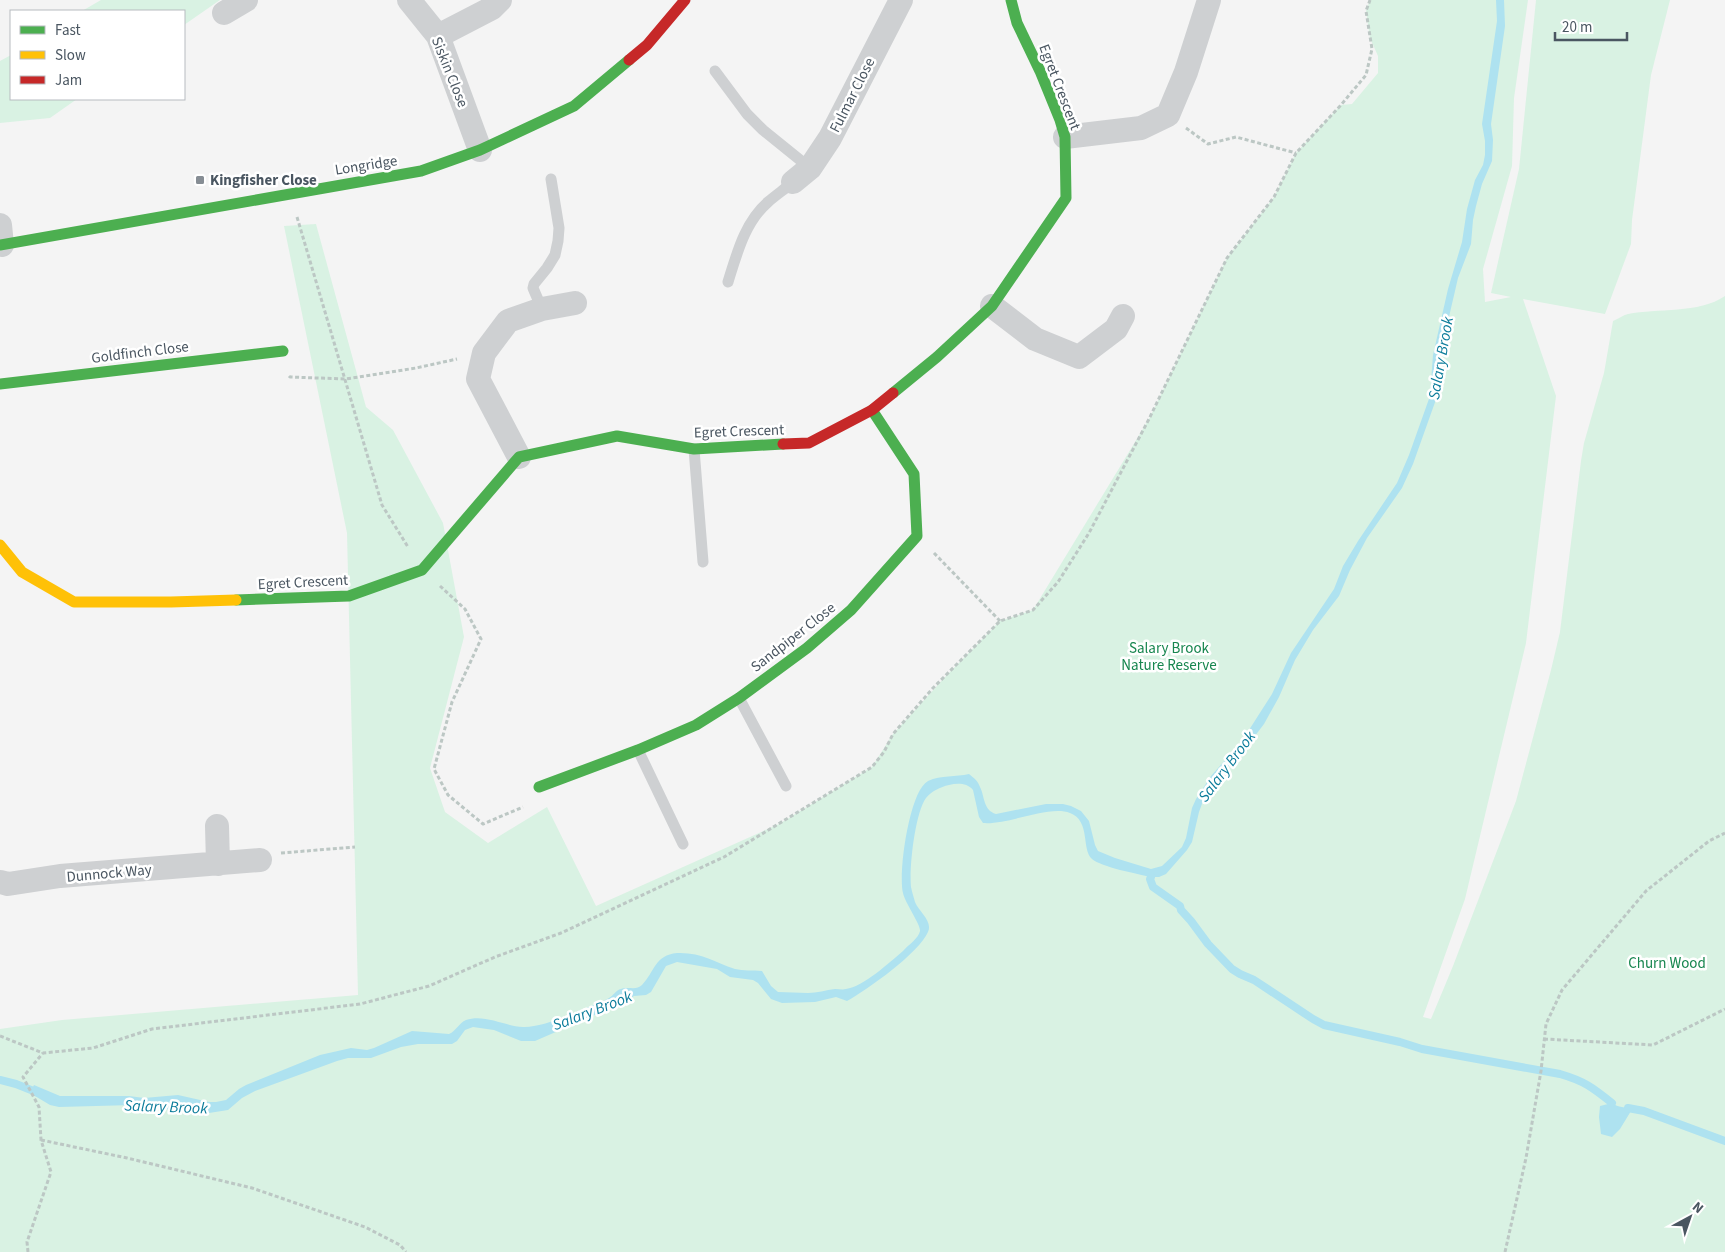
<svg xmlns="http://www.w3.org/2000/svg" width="1725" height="1252" font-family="'Source Sans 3',sans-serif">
<rect width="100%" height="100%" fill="#f4f4f4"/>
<path fill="#d9f2e3" d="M101,0h119l-36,25v-14h-102z
M1370,0h158l-14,98 -2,68 -29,103 2,33 26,-5 -20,-4 28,-124 17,-169h134l-19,75 -19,145 -1,24 -26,70 -82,-15 33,97 -30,247 -61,256 -42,118 8,2 22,-53 63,-165 35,-131 9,-38 21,-171 3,-18 20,-70 9,-52c5,-2 10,-6 15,-7 29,-6 71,0 97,-18v956h-1725v-223l62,-9 296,-25 -11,-462 -63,-307 32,-2 50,183 27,23 50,93 21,114 -34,131 15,44 43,31 59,-36 49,99 183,-82 93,-57 21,-33 53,-58 54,-55 33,-11 116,-191 78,-161 47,-61 22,-44 45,-48 11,-1 26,-31v-17l-8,-18 -4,-27z
M11,55v44h66l-27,19 -50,5v-62z"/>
<path fill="#aee2f0" d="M1496,0h8l1,26 -14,98 2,16 -1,21 -10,23 -6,22 -3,14 -2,24 -13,34 -16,69 -3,44 -26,73 -11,24 -35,50 -17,32 -11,26 -26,34 -18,30 -16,37 -15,27 -19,25 -22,24 -20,28 -4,11 -7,30 -5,8 -21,24 -7,3h-8c-13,-3 -50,-10 -59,-18 -11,-10 -1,-38 -22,-46 -21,-8 -62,12 -87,10l-4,-6 -6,-27c-6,-7 -15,-7 -24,-5 -9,2 -17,6 -23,13 -11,15 -17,70 -15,89 1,5 3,11 4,15 4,10 18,19 13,30 -9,21 -61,58 -81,69l-11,-4 -21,5 -33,1 -11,-4 -13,-16 -5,-3 -23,-3 -13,-8 -40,-7 -11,4 -15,26 -5,3 -12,1 -14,8 -85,37h-14l-27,-11 -21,-3 -8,3 -8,11 -5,3h-34l-17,3 -30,11h-23l-11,3 -82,30 -13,7 -14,12 -19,3 -36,-8 -26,2 -14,-2 -74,2 -9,-2 -20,-12 4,-8 26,11h69l15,2 34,-3 31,7h7l10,-2 13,-11 7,-4 74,-30 31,-7 16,2 7,-2 38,-17 37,3c7,-3 10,-11 17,-14 19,-6 38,6 57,7 18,1 51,-14 68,-21 6,-2 13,-5 18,-8 4,-2 7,-8 12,-9 7,-3 15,2 21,-4 13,-14 13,-30 35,-32 24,-1 37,9 58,16 8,2 18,1 27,2l9,15 7,6c10,0 20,1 30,1 9,0 18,-3 27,-4 4,0 8,1 11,0 17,-2 44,-27 57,-38 5,-6 16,-13 17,-20 1,-6 -15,-28 -17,-38 -5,-19 6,-102 25,-112 13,-6 28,-4 41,-7 5,4 9,7 11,13 5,10 3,23 16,27l50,-10h17l8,2 10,5 8,10 6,24 3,6 17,7 36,11 11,-3 20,-19 4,-9 6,-30 4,-9 15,-23 31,-35 14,-22 16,-25 19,-41 43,-64 9,-23 15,-25 39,-58 12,-28 21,-59 3,-41 15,-66 14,-47 5,-33 8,-29 8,-15 2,-10v-14l-3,-17 15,-103z
M1612,1103c6,5 14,3 19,8l-11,18 -8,8 -11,-3 -2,-17 1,-11z"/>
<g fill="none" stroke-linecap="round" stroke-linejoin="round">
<path stroke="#aee2f0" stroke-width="8" d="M1151,877l-1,2 3,8 27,19 1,4 10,11 17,23 24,25 8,5 14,6 59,39 11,6 76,17 22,7 138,25c24,7 32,13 52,29
M0,1080l16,4 25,10
M161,1105l26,1
M1628,1108l16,3 81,30"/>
<path stroke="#bcc7c4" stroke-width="3" stroke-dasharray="4 2.5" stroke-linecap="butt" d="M1186,128l22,16 28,-7 60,16
M297,217l85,288 26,42
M289,376l1,1 56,2 70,-11 41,-9
M934,553l66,68
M440,586l25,23 16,30 -29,63 -18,67 14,26 35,29 40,-17
M281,853l74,-6
M0,1036l43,17 50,-5 59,-19 208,-25 69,-18 66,-29 66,-24 163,-76 148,-90 12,-15 9,-18 40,-46 67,-67 33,-11 25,-28 31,-49 60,-114 78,-161 47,-61 22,-44 45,-48 25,-30 6,-26 -6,-38 4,-11
M1544,1039l109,6 72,-36
M41,1140l86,18 125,30 113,39 35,18 6,7
M28,1252l-1,-10 24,-70 -10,-32 -2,-33 -16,-30 20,-24
M1505,1252l21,-94 15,-87 5,-47 16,-34 84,-99 63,-50 16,-8"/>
<path stroke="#ced0d2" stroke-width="11" d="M715,71l32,43 16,16 47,38
M728,282c9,-29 17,-60 40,-80 8,-7 17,-13 25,-20
M542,309l-9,-21 1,-4 13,-16 8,-13 3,-14 1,-13 -8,-49
M694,449l9,113
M739,698l47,88
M638,750l45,94"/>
<path stroke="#ced0d2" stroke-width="24" d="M409,0l29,36 42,114
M224,13l22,-13
M438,36l54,-28 8,-8
M1065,137l76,-9 27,-13 18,-43 23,-72
M793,182l17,-14 20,-30 71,-138
M0,225l2,20
M992,306l43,33 44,18 37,-28 7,-13
M519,457l-41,-78 6,-26 24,-32 34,-12 33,-6
M217,826l1,38
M0,882l8,2 52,-8 200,-16"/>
<path stroke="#4caf50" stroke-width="11" d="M0,245l421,-74 59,-21 94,-44 55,-46
M0,384l283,-33
M893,393l44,-36 55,-51 74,-108 -1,-61 -5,-17 -20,-49 -23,-48 -6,-23
M236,600l113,-4 73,-26 97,-113 98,-21 77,13 89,-5
M539,787l99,-37 58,-25 43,-27 68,-50 44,-38 66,-74 -3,-62 -42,-64"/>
<path stroke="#ffc107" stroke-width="11" d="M0,545l22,27 52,30h97l65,-2"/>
<path stroke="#c62828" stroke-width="11" d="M629,60l18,-15 38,-45
M783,444l26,-1 63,-33 21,-17"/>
</g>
<rect fill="#868d94" stroke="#fff" stroke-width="2" x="195" y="175" width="10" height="10" rx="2.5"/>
<g text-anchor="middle" stroke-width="5" stroke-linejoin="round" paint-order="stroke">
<g font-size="15" fill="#4a5661" stroke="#fff">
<text transform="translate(450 72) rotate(68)" y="5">Siskin Close</text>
<text transform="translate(1060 87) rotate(69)" y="5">Egret Crescent</text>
<text transform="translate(852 95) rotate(-63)" y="5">Fulmar Close</text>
<text transform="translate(366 165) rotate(-9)" y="5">Longridge</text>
<text transform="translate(140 352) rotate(-7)" y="5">Goldfinch Close</text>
<text transform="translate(739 431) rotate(-2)" y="5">Egret Crescent</text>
<text transform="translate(303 582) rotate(-3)" y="5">Egret Crescent</text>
<text transform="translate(793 637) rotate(-38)" y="5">Sandpiper Close</text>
<text transform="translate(109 873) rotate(-5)" y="5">Dunnock Way</text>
</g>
<g font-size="15" font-weight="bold" fill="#4a5661" stroke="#fff" text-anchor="start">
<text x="210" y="185">Kingfisher Close</text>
</g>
<g font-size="15" fill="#17864f" stroke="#fff">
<text x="1169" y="653">Salary Brook<tspan x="1169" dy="17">Nature Reserve</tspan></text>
<text x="1667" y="968">Churn Wood</text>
</g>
<g font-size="16" font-style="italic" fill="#0c7c9b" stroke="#fff">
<text transform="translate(1440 358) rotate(-80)" y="6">Salary Brook</text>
<text transform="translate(1226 766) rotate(-53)" y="6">Salary Brook</text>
<text transform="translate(592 1010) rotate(-21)" y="6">Salary Brook</text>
<text transform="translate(166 1106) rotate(2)" y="6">Salary Brook</text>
</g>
</g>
<rect x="10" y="10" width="175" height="90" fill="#ffffff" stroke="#b7bbc0"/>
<rect x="20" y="26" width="25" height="8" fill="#4caf50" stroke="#b7bbc0"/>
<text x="55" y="35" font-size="15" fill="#4a5661">Fast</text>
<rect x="20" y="51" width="25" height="8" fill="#ffc107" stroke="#b7bbc0"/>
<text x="55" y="60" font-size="15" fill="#4a5661">Slow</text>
<rect x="20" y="76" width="25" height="8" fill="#c62828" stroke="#b7bbc0"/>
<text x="55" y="85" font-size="15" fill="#4a5661">Jam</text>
<g transform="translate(1690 1217) rotate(40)" stroke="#ffffff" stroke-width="4" paint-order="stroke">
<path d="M0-4L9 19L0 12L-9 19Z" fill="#4a5661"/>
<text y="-8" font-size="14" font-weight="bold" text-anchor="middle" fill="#4a5661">N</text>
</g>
<path d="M1555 32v8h72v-8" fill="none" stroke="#4a5661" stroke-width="2.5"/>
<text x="1562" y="32" font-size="15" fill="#4a5661" stroke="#ffffff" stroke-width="4" paint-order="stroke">20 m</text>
</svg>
